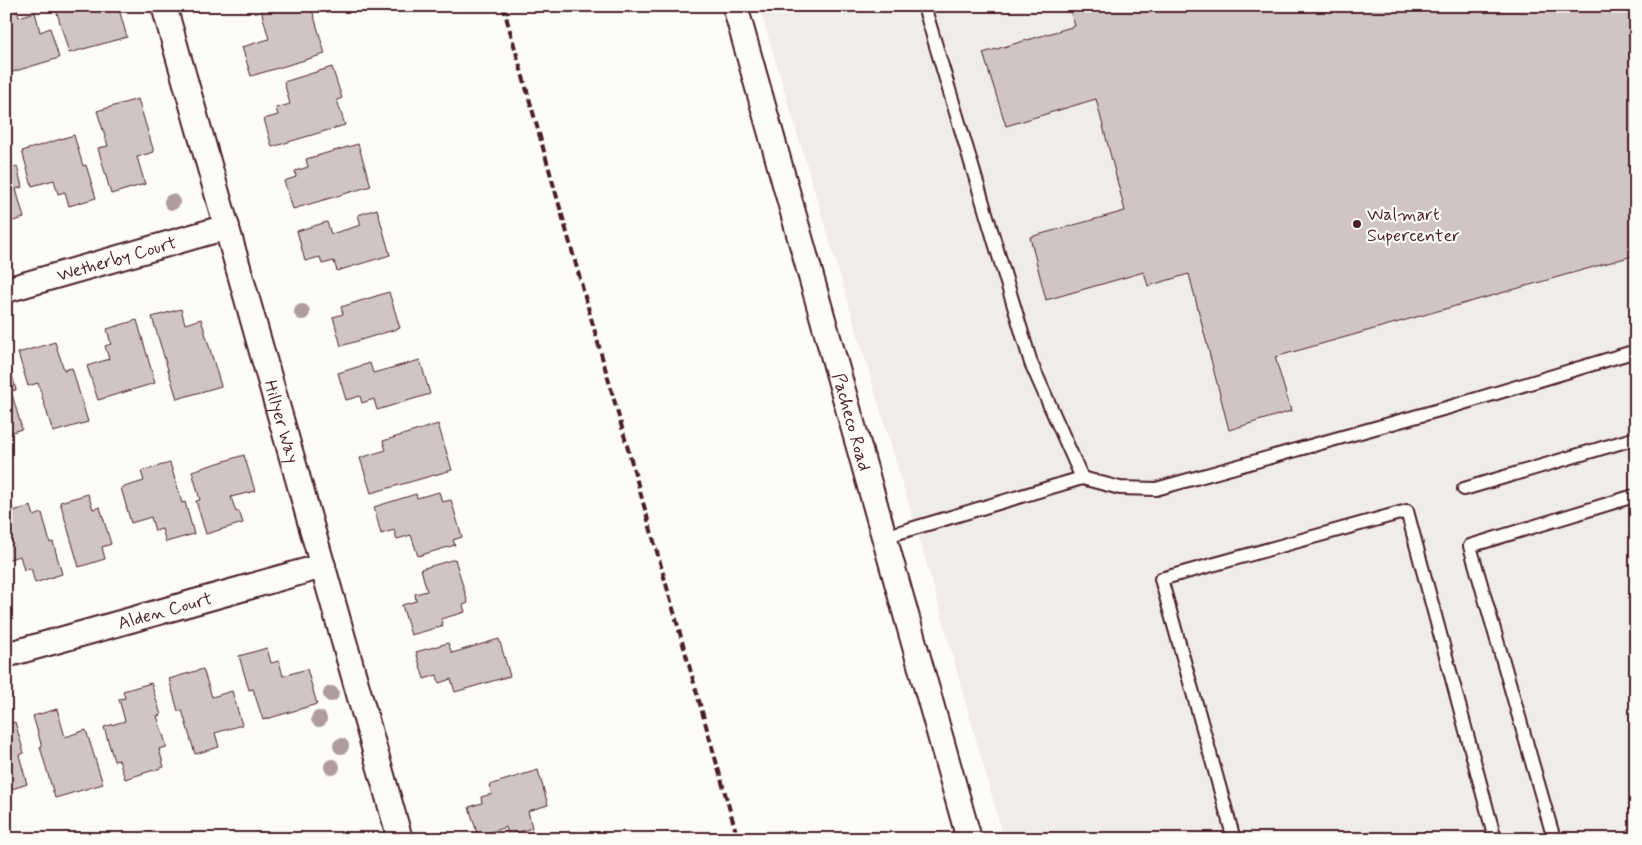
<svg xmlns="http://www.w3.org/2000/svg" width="1642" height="845" font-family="Mynerve,sans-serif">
<rect width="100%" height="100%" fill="#fdfcf7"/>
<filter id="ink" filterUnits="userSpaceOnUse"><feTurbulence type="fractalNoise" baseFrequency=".02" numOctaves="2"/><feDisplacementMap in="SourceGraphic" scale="10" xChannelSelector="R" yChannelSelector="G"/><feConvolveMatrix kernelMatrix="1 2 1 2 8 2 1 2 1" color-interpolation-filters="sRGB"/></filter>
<g filter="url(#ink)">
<path fill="#f0ece8" d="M759,6h877v833h-632l-71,-254z"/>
<path fill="#d0c5c4" stroke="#4a1f2b" d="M6,6h10l3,11 16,-5 5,20 10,-4 9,30 -50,15 -3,-11z
M55,6h63l9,31 -58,16z
M272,6h39l14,48 -74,22 -9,-29 27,-8 -8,-29z
M1069,6h567v249l-361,102 16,54 -62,19 -40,-156 -41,12 -4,-14 -98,28 -16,-63 95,-26 -29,-112 -90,27 -23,-73 92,-27z
M332,67l10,31 -5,2 8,25 -73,22 -8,-28 14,-4 -2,-7 14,-4 -6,-22z
M138,99l16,53 -17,5 8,27 -34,10 -13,-46 10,-2 -11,-35z
M74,135l9,31 3,-1 10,33 -27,8 -4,-14 -7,2 -4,-14 -22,6 -10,-35z
M358,144l13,42 -78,23 -9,-28 12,-4 -1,-6 13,-4 -2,-8z
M17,166l5,21 -6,2 8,29 -18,5v-53z
M377,209l13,46 -53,16 -3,-10 -12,3 -2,-7 -15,4 -8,-30 30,-9 4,12 30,-9 -3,-10z
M389,292l11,36 -59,18 -8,-29 10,-3 -2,-7z
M181,309l4,15 16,-5 20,67 -44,13 -25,-82z
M137,320l18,63 -57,17 -11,-34 22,-7 -4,-13 6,-2 -4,-15z
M55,342l9,28 8,-2 16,54 -35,10 -15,-49 -10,3 -10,-33z
M7,356l9,34 -5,1 11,38 -16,5z
M420,360l10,34 -53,16 -3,-11 -12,4 -2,-7 -14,4 -8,-27 32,-10 3,10z
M438,424l14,46 -81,23 -11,-35 26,-8 -3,-9z
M244,455l11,36 -24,6 5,15 3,-1 4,12 -37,11 -10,-33 4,-1 -8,-29z
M170,463l12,40 3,-1 9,32 -28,8 -4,-13 -7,2 -4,-14 -20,6 -10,-35 23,-7 -3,-10z
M439,492l3,10 9,-2 11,37 -9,3 2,5 -37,11 -7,-21 -14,4 -3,-9 -13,4 -7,-27 42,-13 1,4z
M88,494l5,15 7,-2 11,37 -9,3 3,12 -26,8 -19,-65z
M31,506l3,10 8,-3 8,30 3,-1 9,32 -27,9 -4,-15 -7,2 -4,-14 -14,4v-47z
M455,559l13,44 -5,2 2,7 -24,7 2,7 -32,9 -9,-30 14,-4 -1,-7 12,-3 -6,-22z
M499,639l11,37 -55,16 -4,-13 -12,4 -2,-8 -13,4 -8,-27 32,-9 4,10z
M267,648l4,15 8,-2 4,15 24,-7 10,35 -54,16 -10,-31 -4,1 -10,-34z
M203,669l9,28 20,-6 10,34 -27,8 4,14 -24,7 -13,-44 -4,1 -9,-32z
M151,683l10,32 -4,1 10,31 -8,2 5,18 -39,12 -6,-19 -5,1 -10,-34 21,-6 -6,-22 6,-1 -2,-7z
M57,709l8,28 21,-7 17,54 -48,14 -15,-51h2l-9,-31z
M15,722l9,31 -5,2 8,29 -21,7v-66z
M538,770l10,35 -20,6 4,17 -24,7 -2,-8 -28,9 -9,-29 13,-4 -1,-6 11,-3 -3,-9z"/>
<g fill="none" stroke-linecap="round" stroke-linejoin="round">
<g stroke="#4a1f2b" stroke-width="16">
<path id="lane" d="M1082,478l38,10 36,1 294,-82 186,-56
M1464,489l172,-51
M884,537l198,-59 -51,-115 -107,-357
M1234,839l-73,-260 246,-68 88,328
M1554,839l-84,-293 164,-50"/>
</g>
<g stroke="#4a1f2b" stroke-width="28">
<g id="street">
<path id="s1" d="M164,6l236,833"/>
<path id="s2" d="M735,6l234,833"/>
<path id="s3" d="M6,290l221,-63"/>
<path id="s4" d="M6,655l317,-89"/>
</g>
</g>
<use href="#lane" stroke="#fdfcf7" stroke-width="12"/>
<use href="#street" stroke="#fdfcf7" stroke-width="24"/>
<path stroke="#4a1f2b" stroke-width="4" stroke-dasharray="8 4" stroke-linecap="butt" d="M503,6l235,833"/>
</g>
<g fill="#af9c9f">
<circle cx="172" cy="202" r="8"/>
<circle cx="302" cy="312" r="8"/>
<circle cx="331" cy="694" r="8"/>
<circle cx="319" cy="719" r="8"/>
<circle cx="341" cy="746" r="8"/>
<circle cx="332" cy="767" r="8"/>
</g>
</g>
<circle fill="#4a1f2b" stroke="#fdfcf7" stroke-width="2" cx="1357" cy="224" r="5"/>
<g text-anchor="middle" stroke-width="4.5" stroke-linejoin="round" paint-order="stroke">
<g font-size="18" fill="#4a1f2b" stroke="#fdfcf7" text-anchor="start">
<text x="1367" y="220">Walmart<tspan x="1367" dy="21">Supercenter</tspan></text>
</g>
<g font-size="18" fill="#4a1f2b" stroke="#fdfcf7">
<text dy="6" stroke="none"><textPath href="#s3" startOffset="115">Wetherby Court</textPath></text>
<text dy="6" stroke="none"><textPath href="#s1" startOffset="432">Hillyer Way</textPath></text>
<text dy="6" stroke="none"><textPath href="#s2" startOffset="432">Pacheco Road</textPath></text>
<text dy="6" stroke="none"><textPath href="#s4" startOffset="165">Alden Court</textPath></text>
</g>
</g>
<rect width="1642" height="845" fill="none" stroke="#fdfcf7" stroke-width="25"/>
<rect x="12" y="12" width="1617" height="820" fill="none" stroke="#4a1f2b" stroke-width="2" filter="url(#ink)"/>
</svg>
